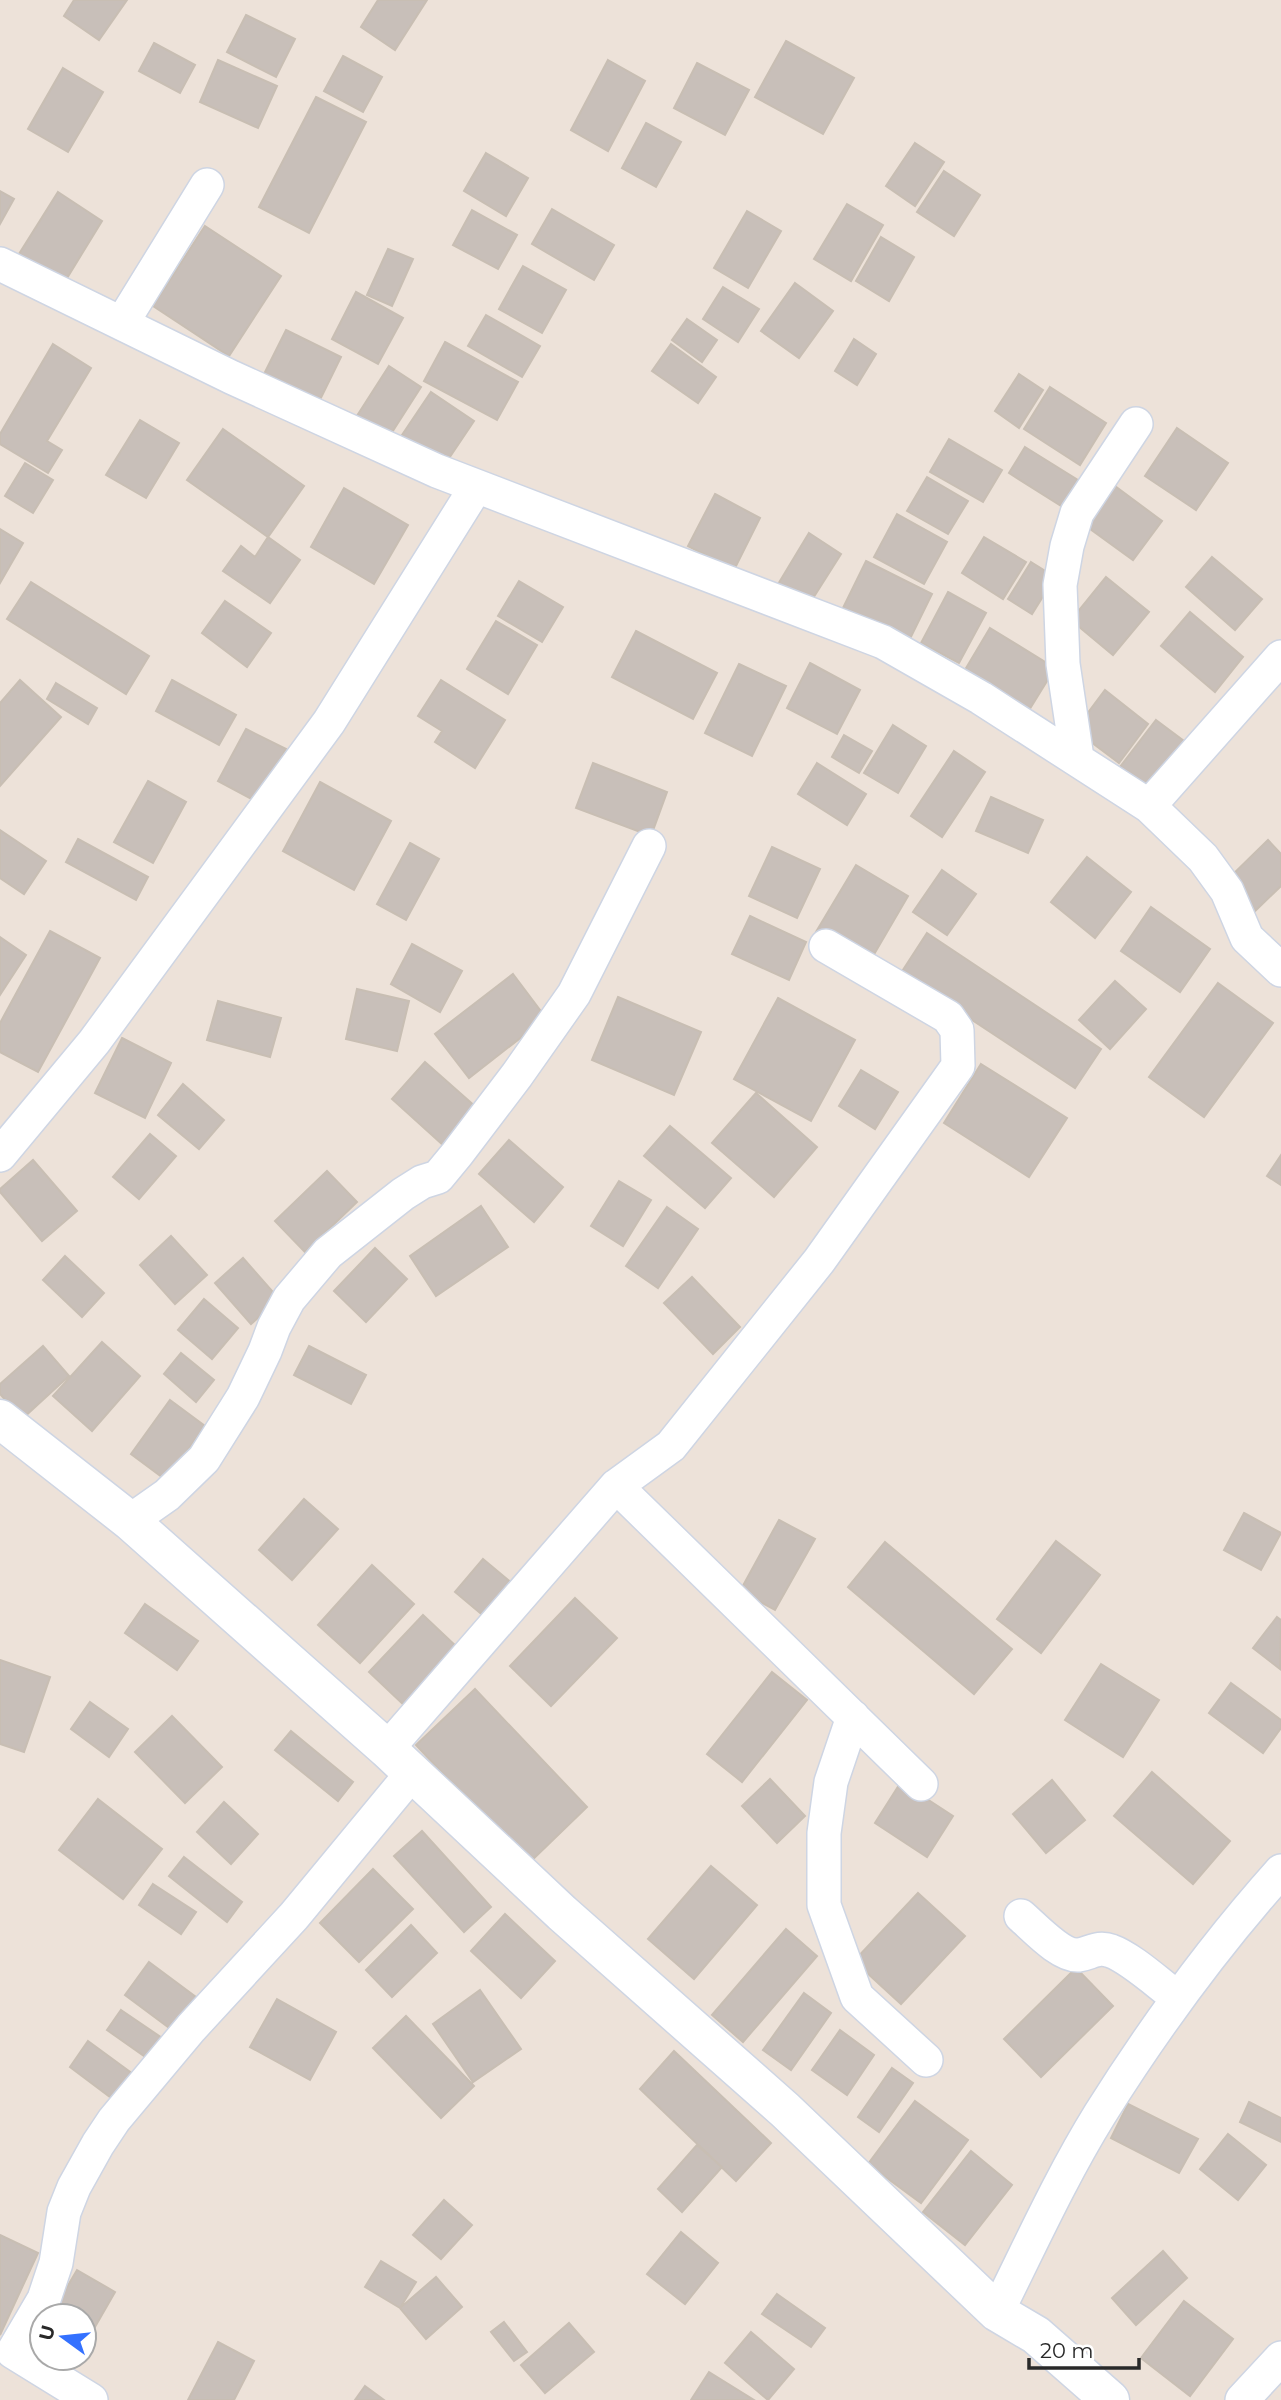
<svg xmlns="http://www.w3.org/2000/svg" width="1281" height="2400" font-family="Montserrat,sans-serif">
<rect width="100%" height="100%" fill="#ede2d9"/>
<path fill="#c8bfb9" stroke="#c8beb3" stroke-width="2" d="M74,0h53l-28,40 -35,-24z
M378,0h49l-32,50 -34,-23z
M246,15l49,24 -19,38 -49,-25z
M786,41l68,37 -31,56 -68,-37z
M154,43l41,22 -15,28 -41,-22z
M343,56l39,21 -19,35 -39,-21z
M218,60l59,26 -19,42 -58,-26z
M608,60l37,21 -37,70 -37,-21z
M697,63l52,27 -24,45 -51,-27z
M63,68l40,24 -35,60 -40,-23z
M316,97l50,25 -57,111 -50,-26z
M646,123l35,19 -25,45 -34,-19z
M915,143l29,19 -29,44 -29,-20z
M486,153l42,25 -22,38 -42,-25z
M944,171l36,24 -26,41 -37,-24z
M0,191l14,8 -14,25z
M58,192l44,29 -38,62 -45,-29z
M847,204l36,21 -32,56 -37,-22z
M552,209l62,36 -20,35 -62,-36z
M472,210l45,25 -19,34 -45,-24z
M747,211l34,20 -33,57 -34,-20z
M205,226l76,50 -52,80 -76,-50z
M881,237l33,20 -25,44 -33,-20z
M388,249l25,10 -21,47 -25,-11z
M523,266l43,24 -24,43 -43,-24z
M795,283l38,28 -34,47 -38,-27z
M723,287l36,22 -21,33 -35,-23z
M356,292l47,26 -25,46 -46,-25z
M486,315l54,31 -18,31 -54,-31z
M687,319l30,21 -15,22 -30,-22z
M286,330l55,27 -25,51 -55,-28z
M854,339l22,15 -19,31 -22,-14z
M445,342l73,40 -21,38 -73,-39z
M53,344l38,24 -44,73 15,9 -14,23 -48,-29v-10z
M671,344l45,33 -18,26 -46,-32z
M389,366l32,21 -34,53 -32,-21z
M1019,374l24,16 -24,38 -24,-17z
M1050,387l56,36 -26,42 -56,-36z
M431,392l43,29 -33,49 -43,-29z
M140,420l39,23 -33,55 -40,-23z
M1177,428l51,35 -32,47 -51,-34z
M223,429l81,57 -36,51 -81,-57z
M949,439l53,31 -19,32 -53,-30z
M1025,447l53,33 -17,26 -52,-33z
M25,463l28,17 -20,33 -28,-17z
M927,477l41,24 -20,33 -41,-23z
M1115,486l47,35 -29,39 -47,-34z
M344,488l64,37 -34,59 -63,-37z
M715,494l45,24 -26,52 -46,-24z
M897,514l50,28 -23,42 -50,-27z
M0,529l23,14 -23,40z
M809,533l32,21 -33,52 -31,-20z
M268,537l32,23 -30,43 -47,-32 18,-25 14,11z
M984,537l42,25 -23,37 -41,-26z
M1212,557l50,42 -27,31 -49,-43z
M866,561l66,33 -26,53 -66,-33z
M1031,562l24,15 -23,37 -24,-15z
M1106,577l43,35 -36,43 -42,-35z
M519,581l44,26 -21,35 -44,-26z
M31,582l118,74 -23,38 -119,-75z
M948,592l38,21 -27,50 -38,-20z
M225,601l46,32 -24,34 -45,-34z
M1190,612l53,45 -28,35 -54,-46z
M496,621l41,24 -29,49 -41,-25z
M990,628l65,40 -29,47 -64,-40z
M636,631l81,42 -24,46 -81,-42z
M810,663l50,27 -23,44 -50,-26z
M739,664l47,22 -34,70 -47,-23z
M20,680l41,37 -61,69v-83z
M172,680l64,35 -17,30 -63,-34z
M441,680l64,40 -30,48 -40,-26 7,-11 -24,-15z
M56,683l41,25 -9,16 -41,-25z
M1105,690l43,34 -29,39 -44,-33z
M1156,720l36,27 -44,56 -35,-27z
M893,725l33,21 -28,47 -34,-20z
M246,729l40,20 -29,53 -39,-21z
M844,735l28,16 -13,22 -27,-16z
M954,751l31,21 -43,65 -31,-21z
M593,763l74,29 -16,44 -75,-28z
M817,763l49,31 -19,31 -49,-31z
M148,781l38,21 -33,61 -39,-21z
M320,782l71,39 -37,69 -71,-39z
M991,797l52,23 -15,33 -52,-22z
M0,830l46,31 -22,33 -24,-16z
M78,839l70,38 -12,23 -70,-38z
M1268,840l13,14v32l-28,27 -29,-30z
M410,843l29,16 -33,61 -29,-16z
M772,847l48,22 -23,49 -48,-22z
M1087,857l44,35 -36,46 -44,-36z
M856,865l52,31 -39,67 -53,-31z
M942,870l34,24 -29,41 -34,-23z
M1151,907l59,42 -30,43 -59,-41z
M750,916l56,26 -17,38 -57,-26z
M50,931l50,27 -62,114 -38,-20v-29z
M927,933l174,116 -26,39 -174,-115z
M0,937l26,18 -26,40z
M412,944l50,27 -22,41 -49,-28z
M513,974l33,44 -77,60 -34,-44z
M1115,981l31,28 -36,40 -31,-29z
M1218,983l55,40 -69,94 -55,-40z
M357,989l52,12 -12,50 -51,-12z
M618,997l83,35 -27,63 -82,-35z
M778,998l77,42 -44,81 -77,-42z
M218,1001l63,17 -11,39 -63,-17z
M122,1038l49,25 -26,55 -50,-25z
M425,1062l51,45 -33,38 -51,-46z
M981,1064l86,54 -38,59 -85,-54z
M861,1070l37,22 -23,37 -36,-23z
M183,1084l41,36 -25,29 -41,-34z
M756,1093l61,54 -43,50 -62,-54z
M670,1126l61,52 -26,30 -61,-52z
M150,1134l26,22 -37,43 -26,-22z
M509,1140l54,47 -29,35 -55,-48z
M1281,1155v30l-14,-9z
M33,1160l44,51 -35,30 -42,-49v-3z
M327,1171l30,31 -52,50 -30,-31z
M619,1181l32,19 -28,46 -32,-20z
M481,1206l27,41 -72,49 -26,-40z
M667,1207l31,22 -40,59 -32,-22z
M171,1236l36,39 -32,29 -35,-39z
M375,1248l32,31 -41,43 -32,-31z
M65,1256l39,37 -22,24 -39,-37z
M243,1258l36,41 -28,25 -36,-41z
M692,1277l48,50 -27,27 -49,-51z
M204,1299l34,29 -26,31 -34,-29z
M102,1342l38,34 -48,55 -39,-35z
M43,1346l26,30 -47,43 -22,-25v-10z
M309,1346l57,29 -15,29 -57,-29z
M181,1353l33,27 -18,22 -32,-28z
M170,1400l35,26 -39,54 -35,-26z
M304,1499l34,30 -46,51 -33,-30z
M1244,1513l37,20 -20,37 -37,-20z
M779,1520l36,19 -40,71 -35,-19z
M1056,1541l44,34 -59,78 -44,-34z
M885,1542l127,107 -38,45 -126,-107z
M483,1559l36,30 -28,33 -36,-30z
M372,1565l42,39 -54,59 -42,-38z
M575,1598l42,40 -66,68 -41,-40z
M145,1604l53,37 -21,29 -52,-37z
M423,1615l35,33 -53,58 -36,-34z
M1277,1617l4,3 -1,49 -27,-21z
M0,1660l50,17 -26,75 -24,-8z
M1101,1664l58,36 -36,57 -58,-37z
M772,1672l35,28 -65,82 -35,-28z
M1231,1683l50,37v8l-18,25 -54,-40z
M475,1689l112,118 -59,57 -112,-119z
M90,1702l38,27 -19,28 -38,-28z
M172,1716l50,51 -37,36 -50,-51z
M291,1731l62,51 -15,19 -63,-51z
M1152,1772l78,69 -37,43 -79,-68z
M770,1779l35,37 -28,27 -35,-37z
M1052,1780l33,40 -39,33 -33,-39z
M901,1782l52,34 -26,41 -52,-34z
M98,1799l64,50 -39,50 -64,-49z
M224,1802l34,32 -27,30 -34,-32z
M422,1831l69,76 -27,25 -70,-76z
M184,1857l58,45 -15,20 -58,-46z
M711,1866l46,39 -63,74 -46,-40z
M373,1869l40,40 -54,53 -39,-39z
M153,1884l43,28 -15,22 -42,-29z
M918,1893l47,43 -64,68 -47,-43z
M505,1914l50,47 -34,37 -50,-47z
M411,1925l26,28 -45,44 -26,-27z
M786,1929l31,27 -74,86 -31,-27z
M149,1962l51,38 -24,33 -51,-38z
M1076,1968l37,38 -72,71 -37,-38z
M480,1990l41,59 -48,33 -40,-58z
M804,1993l27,20 -40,57 -28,-20z
M277,1999l59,33 -26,48 -60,-33z
M121,2010l47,32 -14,21 -47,-33z
M406,2016l68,70 -33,32 -68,-70z
M840,2030l34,25 -27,40 -35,-25z
M88,2041l49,36 -19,26 -48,-36z
M674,2051l97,92 -35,38 -96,-92z
M892,2068l21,15 -34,49 -21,-15z
M915,2101l53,39 -47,63 -53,-39z
M1249,2102l32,16v24l-41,-20z
M1128,2104l70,35 -19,34 -68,-35z
M1228,2134l38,31 -28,35 -38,-31z
M697,2145l25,22 -40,45 -24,-23z
M971,2151l41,34 -47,60 -42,-33z
M444,2200l28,25 -31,34 -28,-24z
M681,2232l37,31 -33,41 -38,-30z
M0,2235l38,18 -38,82z
M1163,2251l24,27 -51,47 -24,-27z
M381,2261l35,21 -16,26 -35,-21z
M77,2270l38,22 -31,54v-30h-34z
M436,2277l26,30 -36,32 -26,-31z
M777,2294l48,34 -14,19 -49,-33z
M1184,2301l49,38 -43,57 -49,-38z
M504,2322l23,30 -13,9 -23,-29z
M569,2323l25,29 -49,41 -24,-28z
M751,2332l43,37 -26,31 -43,-37z
M218,2342l36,19 -20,39h-46z
M709,2372l45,28h-63z
M365,2386l19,14h-29z"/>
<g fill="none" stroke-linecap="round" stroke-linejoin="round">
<g stroke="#ced5e3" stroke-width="36">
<path id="street" d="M0,264l231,113 206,94 446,171 98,56 168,108 54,52 24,33 20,47 34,32
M122,323l85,-138
M1077,758l-14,-94 -3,-79 7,-39 10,-33 59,-89
M1149,806l132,-149
M0,1155l94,-113 235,-320 147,-235
M616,1486l305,298
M130,1521l37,-26 37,-36 39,-62 22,-46 9,-24 15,-28 39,-46 75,-59 19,-12 16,-5 19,-23 60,-79 57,-81 75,-148
M853,1717l-22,65 -7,51v72l33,92 69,63
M387,1749l229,-263 55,-40 148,-185 139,-195 -1,-36 -9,-13 -122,-71
M1021,1916c13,11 40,41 58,39 12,-2 19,-9 32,-4 20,7 49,34 67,47
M997,2312c33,-66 64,-135 103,-198 54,-86 114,-168 181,-243
M91,2400l-78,-48 31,-53 12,-36 8,-51 10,-25 24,-43 16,-24 77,-92 103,-112 119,-144
M1242,2400l39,-42"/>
</g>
<g stroke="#ced5e3" stroke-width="41">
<path id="secondary" d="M0,1419l130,102 257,228 175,164 223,197 212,202 39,23 74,65"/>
</g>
<use href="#street" stroke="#fff" stroke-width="33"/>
<use href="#secondary" stroke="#fff" stroke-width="38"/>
</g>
<g transform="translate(63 2337) rotate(285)"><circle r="33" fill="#ffffff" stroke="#a9a9a9" stroke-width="2"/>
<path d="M0-5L12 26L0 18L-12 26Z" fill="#3471ff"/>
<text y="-10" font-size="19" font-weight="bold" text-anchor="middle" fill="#292929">U</text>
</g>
<path d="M1029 2358v10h110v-10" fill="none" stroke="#292929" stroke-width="3.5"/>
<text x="1040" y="2358" font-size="21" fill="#292929" stroke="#ffffff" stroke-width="5" paint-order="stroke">20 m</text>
</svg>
